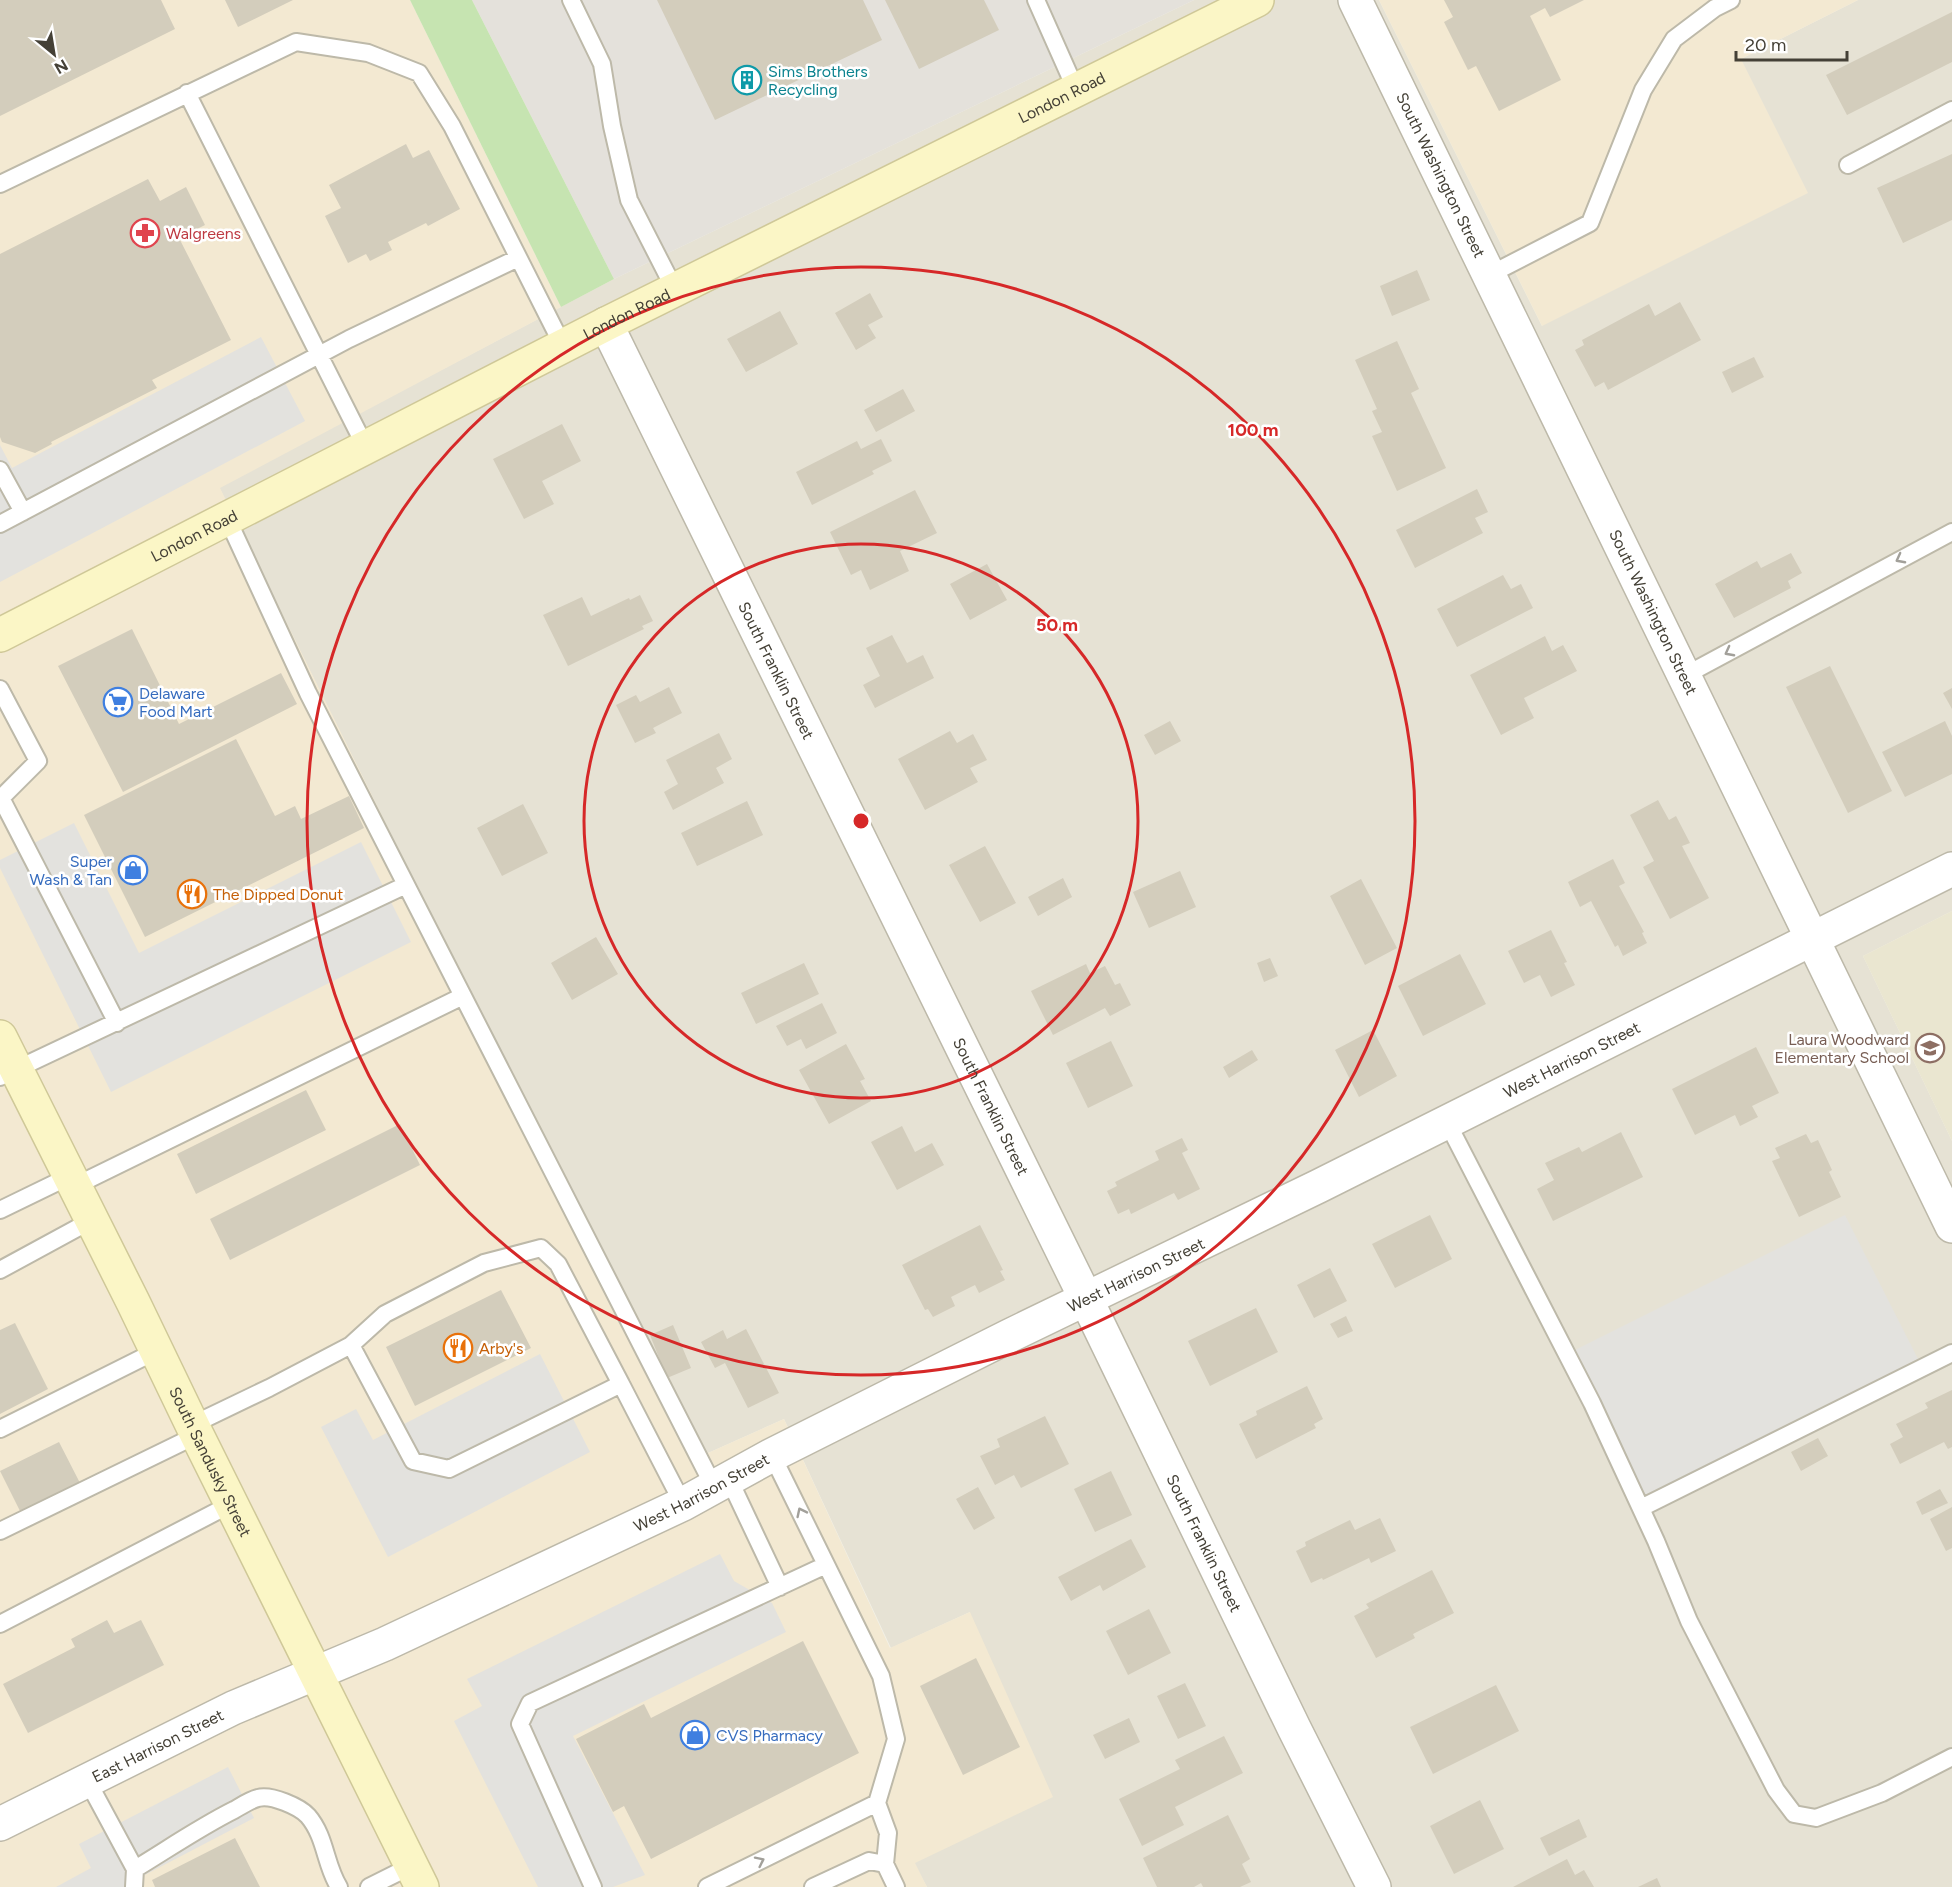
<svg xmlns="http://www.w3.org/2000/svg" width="1952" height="1887" font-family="Figtree,sans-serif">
<rect width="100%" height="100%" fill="#f2f0e6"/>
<path fill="#e6e2d4" d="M1194,0h185l163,326 199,-267 117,-59h94v911l-89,45 89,185v746h-1025l-13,-23 56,-252 -79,36 -107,-229 -85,38 -480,-970 395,-208z"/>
<path fill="#f3e9d2" d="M0,0h410l151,307 -341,181 479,969 85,-38 106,229 80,-36 83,185 -138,66 12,24h-927z
M1379,0h479l-117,59 67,134 -266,133z"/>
<path fill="#e4e1db" d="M472,0h722l-580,279z"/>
<path fill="#eae6d0" d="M1952,911v230l-89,-185z"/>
<path fill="#c6e4b1" d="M410,0h62l142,279 -53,28z"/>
<path fill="#e3e2de" d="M261,337l44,84 -305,161v-137l12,23z
M74,823l65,130 222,-111 50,100 -300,150 -111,-224v-8z
M1845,1215l73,144 -272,137 -73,-145z
M540,1354l50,98 -202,105 -67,-130 35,-18 17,31z
M720,1554l14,27 38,22 14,29 -213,104 72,139 -32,12h-75l-84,-166 28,-15 -15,-27z
M228,1767l26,51 -115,60 4,9h-87l35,-19 -12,-24z"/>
<path fill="#d3cdbc" d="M0,0h161l14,29 -175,87z
M225,0h68l-55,27z
M657,0h206l19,40 -167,80z
M885,0h99l15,30 -80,39z
M1444,0h140l-34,17 -5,-9 -15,8 31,64 -62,31 -23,-45 -8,4 -24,-48 9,-5z
M1952,12v50l-105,53 -21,-40z
M406,144l7,14 16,-8 31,59 -32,17 -2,-3 -38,19 4,8 -22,11 -4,-7 -18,9 -23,-47 16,-8 -12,-23z
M1952,154v66l-49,23 -26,-55z
M148,179l12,22 26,-14 19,38 -26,13 52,102 -79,40 5,8 -106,54 1,2 -17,9 -33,-11 -2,-5v-183z
M1417,270l13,30 -38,16 -12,-30z
M870,293l13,24 -15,8 8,13 -20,12 -21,-37z
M1680,302l21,38 -93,50 -4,-8 -9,5 -20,-37 9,-5 -2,-5 67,-36 6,12z
M780,311l18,33 -52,28 -19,-33z
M1397,341l22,48 -8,4 35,75 -49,23 -25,-55 10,-4 -10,-21 5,-2 -22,-49z
M1754,357l10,20 -32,16 -10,-21z
M903,389l12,22 -39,21 -12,-22z
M562,424l19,37 -39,20 12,23 -30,15 -31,-60z
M881,439l11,22 -20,10 2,3 -62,31 -16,-33 61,-31 4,8z
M1477,489l11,23 -13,6 8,15 -68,35 -19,-38z
M915,490l22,43 -37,18 9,20 -39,19 -9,-20 -10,5 -21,-43z
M1791,553l11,20 -14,8 3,7 -57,30 -19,-34 42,-23 4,7z
M987,564l20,36 -37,20 -20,-36z
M1503,575l8,14 10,-5 12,24 -76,39 -20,-38z
M640,595l13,26 -11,5 2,3 -76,37 -25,-51 39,-18 9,19 38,-18 1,2z
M132,629l47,95 102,-51 16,31 -174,88 -65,-126z
M892,635l15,28 16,-8 11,23 -59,30 -12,-23 17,-9 -14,-28z
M1545,636l7,15 11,-6 14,26 -53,27 10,20 -33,17 -31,-60z
M1830,666l62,125 -44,22 -62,-126z
M669,687l13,26 -29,15 3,5 -21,10 -19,-38 20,-10 4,7z
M1952,688v21l-9,-16z
M1170,721l11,20 -26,14 -11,-20z
M1945,721l7,15v38l-47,23 -23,-45z
M950,731l7,12 16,-9 14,26 -17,8 8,14 -53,28 -27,-51z
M719,733l13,26 -16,9 8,15 -51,27 -9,-18 14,-8 -12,-24z
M236,739l39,77 20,-10 6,13 48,-23 15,32 -219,109 -61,-122z
M1658,800l11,20 7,-4 14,27 -8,3 27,52 -39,21 -27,-52 11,-6 -24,-46z
M747,801l16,34 -66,31 -16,-33z
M523,804l25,49 -46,23 -25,-48z
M985,846l31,57 -36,19 -31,-57z
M1613,859l12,24 -6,3 25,46 -2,1 5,10 -24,13 -5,-11 -3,2 -24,-46 -11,6 -12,-25z
M1180,871l16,36 -47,21 -16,-36z
M1063,878l9,19 -34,19 -10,-19z
M1361,879l36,69 -32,17 -35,-69z
M1551,930l16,32 -3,1 11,22 -24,12 -11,-22 -16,8 -16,-32z
M596,937l22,37 -46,26 -21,-37z
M1460,954l26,50 -63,32 -25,-50z
M1270,958l8,18 -14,6 -7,-19z
M804,963l15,31 -63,30 -15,-31z
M1086,964l4,9 15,-7 10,19 5,-2 11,22 -21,11 -5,-8 -52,27 -22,-44z
M822,1003l15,30 -31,16 -5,-10 -14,7 -11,-20z
M1373,1030l24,46 -38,21 -24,-47z
M1111,1041l22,45 -45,22 -22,-45z
M846,1044l19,35 -5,2 11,20 -42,23 -30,-54z
M1756,1047l23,46 -27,13 6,11 -18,9 -5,-11 -40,20 -23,-46z
M1252,1050l6,10 -29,18 -6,-11z
M306,1090l20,40 -130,64 -19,-40z
M400,1124l20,41 -190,95 -20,-41z
M902,1126l13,26 17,-9 12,22 -47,25 -26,-48z
M1621,1132l22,45 -90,44 -16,-32 17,-9 -9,-17 34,-16 3,5z
M1806,1134l5,9 7,-3 14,30 -3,2 12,25 -42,20 -27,-56 8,-3 -5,-10z
M1182,1138l6,12 -6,3 18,36 -22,11 -4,-7 -43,21 -2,-5 -11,5 -11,-23 10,-5 -2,-4 44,-22 -4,-9z
M1430,1215l22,44 -57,29 -23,-44z
M980,1225l23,45 -3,1 5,9 -26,13 -4,-8 -24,12 4,9 -22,11 -5,-8 -3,1 -23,-45z
M1330,1268l17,33 -33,17 -17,-33z
M501,1290l30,58 -116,58 -29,-59z
M1256,1308l22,44 -68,34 -22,-45z
M1346,1316l7,15 -15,7 -8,-14z
M15,1323l33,66 -48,25v-84z
M673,1325l18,43 -24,10 -17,-43z
M746,1329l33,64 -31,15 -23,-45 -10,5 -14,-26 22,-12 4,9z
M1307,1386l16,33 -9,5 2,4 -60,31 -17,-35 18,-9 -1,-4z
M1952,1390v57l-4,2 -4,-7 -44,22 -10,-20 13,-7 -7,-13 32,-16 -3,-5z
M1045,1416l24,48 -48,24 -7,-13 -19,10 -15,-29 20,-9 -3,-8z
M1818,1438l10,18 -27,15 -10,-19z
M59,1442l21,41 -59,30 -21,-42z
M1111,1471l21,44 -37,17 -21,-43z
M978,1487l17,31 -21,12 -18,-31z
M1940,1489l8,14 -26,12 -6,-13z
M1952,1507v41l-6,3 -16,-32z
M1380,1518l16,33 -25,12 -2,-5 -46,22 -1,-2 -11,5 -15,-32 10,-5 -1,-4 45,-22 5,10z
M1131,1539l15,28 -43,24 -3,-6 -29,16 -13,-24z
M1432,1570l22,43 -41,21 2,4 -39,20 -22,-42 15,-8 -3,-4z
M1149,1609l22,44 -43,22 -22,-44z
M107,1620l7,13 27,-13 23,45 -136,68 -25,-49 72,-37 -4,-8z
M803,1641l56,112 -208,106 -27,-53 -11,6 -37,-73 68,-35 7,14z
M976,1658l44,89 -57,28 -43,-89z
M1185,1683l21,43 -28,13 -21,-43z
M1496,1685l23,46 -86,43 -23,-47z
M1129,1718l11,24 -35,17 -12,-24z
M1224,1736l19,37 -68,34 9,18 -42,21 -23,-47 61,-30 -5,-9z
M1480,1800l24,49 -50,25 -24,-48z
M1228,1815l22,44 -8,5 9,18 -11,5h-37l-2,-4 -7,4h-37l-14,-29z
M1579,1819l8,18 -38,19 -9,-18z
M235,1838l25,49h-105l-3,-7z
M1567,1859l8,16 9,-5 10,17h-81z
M1657,1878l4,9h-23z"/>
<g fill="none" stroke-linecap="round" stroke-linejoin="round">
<g stroke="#bdb9a9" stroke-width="20">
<path id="lane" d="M571,0l31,64 10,62 17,74 46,90
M1036,0l40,90
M187,93l178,353
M1848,165l104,-55
M0,184l296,-142 72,11 51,20 33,53 111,220
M1491,274l99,-51 53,-133 31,-51 41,-31 16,-8
M0,470l23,42
M227,518l81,175 406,794
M0,524l349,-185 169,-81
M1684,676l268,-144
M0,689l38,72 -37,37 116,225
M0,1077l406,-192
M1447,1122l145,281 64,138 33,80 87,169 18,24 22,4 66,-25 70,-36
M75,1186l388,-190
M0,1210l70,-34
M0,1270l92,-50
M351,1345l34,-31 99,-51 57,-15 17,16 63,120
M192,1425l77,-37 82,-43 62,116 36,8 172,-85 62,120
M0,1429l156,-78
M772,1455l109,221 15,63 -19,64 11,30 -3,31
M729,1479l51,108
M1641,1508l311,-155
M0,1531l197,-96
M0,1624l231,-120
M87,1780l48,89 -1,18
M135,1869c33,-20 65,-42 99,-59 7,-4 16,-10 24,-12 13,-4 42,9 50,18 18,21 17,49 31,71
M369,1887l42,-21
M593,1887l-73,-163 10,-21 296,-138
M707,1887l170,-84
M813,1887l56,-26 16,3 11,23"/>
</g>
<g stroke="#bdb9a9" stroke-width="36">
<g id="street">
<path id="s1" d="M1355,0c202,407 396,818 597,1226"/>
<path id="s2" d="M606,324l480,975 208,429 80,159"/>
<path id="s3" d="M0,1824l233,-116 152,-64 298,-140 89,-49 237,-119 310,-150 633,-317"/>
</g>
</g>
<g stroke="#cfc898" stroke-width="36">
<g id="secondary">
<path id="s4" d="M0,635l606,-311 651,-324"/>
<path id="s5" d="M0,1037l133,265 64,133 225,452"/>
</g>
</g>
<use href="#lane" stroke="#fff" stroke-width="16"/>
<use href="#street" stroke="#fff" stroke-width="33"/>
<use href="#secondary" stroke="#fbf6c6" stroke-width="33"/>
</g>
<defs><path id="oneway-chevron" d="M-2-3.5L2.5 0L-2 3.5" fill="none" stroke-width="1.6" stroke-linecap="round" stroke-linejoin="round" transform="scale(1.5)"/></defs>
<g stroke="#a2a09a">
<use href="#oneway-chevron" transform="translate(1900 559) rotate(152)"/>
<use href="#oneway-chevron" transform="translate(1729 652) rotate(152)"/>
<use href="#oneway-chevron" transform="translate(801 1512) rotate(-116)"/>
<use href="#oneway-chevron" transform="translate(760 1861) rotate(-26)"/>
</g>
<g fill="none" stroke="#d62828" stroke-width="3">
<circle cx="861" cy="821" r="277"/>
<circle cx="861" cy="821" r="554"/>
</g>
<defs>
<g id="building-ring" transform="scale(1.5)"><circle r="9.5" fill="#fff" stroke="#0f9aa8" stroke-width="1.5"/><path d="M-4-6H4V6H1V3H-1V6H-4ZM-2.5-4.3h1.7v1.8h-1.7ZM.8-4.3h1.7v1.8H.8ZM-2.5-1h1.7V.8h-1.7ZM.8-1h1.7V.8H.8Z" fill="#0f9aa8"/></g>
<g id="pharmacy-ring" transform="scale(1.5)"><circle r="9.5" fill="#fff" stroke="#e0444e" stroke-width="1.5"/><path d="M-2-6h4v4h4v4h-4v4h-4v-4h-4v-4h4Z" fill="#e0444e"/></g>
<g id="supermarket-ring" transform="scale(1.5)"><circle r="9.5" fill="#fff" stroke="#3f7fe0" stroke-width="1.5"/><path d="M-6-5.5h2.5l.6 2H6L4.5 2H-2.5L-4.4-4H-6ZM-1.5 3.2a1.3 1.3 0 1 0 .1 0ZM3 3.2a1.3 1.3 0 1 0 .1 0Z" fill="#3f7fe0"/></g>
<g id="shop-ring" transform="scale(1.5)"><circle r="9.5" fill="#fff" stroke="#3f7fe0" stroke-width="1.5"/><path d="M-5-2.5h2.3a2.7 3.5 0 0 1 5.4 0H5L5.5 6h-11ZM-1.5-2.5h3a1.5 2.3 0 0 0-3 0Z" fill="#3f7fe0"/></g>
<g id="restaurant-ring" transform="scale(1.5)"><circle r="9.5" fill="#fff" stroke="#e8710a" stroke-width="1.5"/><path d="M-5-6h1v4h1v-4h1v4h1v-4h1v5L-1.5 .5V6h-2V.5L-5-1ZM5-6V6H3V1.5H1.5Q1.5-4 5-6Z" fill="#e8710a"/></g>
<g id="school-ring" transform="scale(1.5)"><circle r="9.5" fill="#fff" stroke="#8d6e63" stroke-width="1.5"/><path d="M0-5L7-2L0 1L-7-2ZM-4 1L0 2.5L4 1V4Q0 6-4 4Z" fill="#8d6e63"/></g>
</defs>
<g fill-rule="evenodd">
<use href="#building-ring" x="747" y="80"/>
<use href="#pharmacy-ring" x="145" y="233"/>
<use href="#supermarket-ring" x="118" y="702"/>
<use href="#shop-ring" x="133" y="870"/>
<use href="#restaurant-ring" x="192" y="894"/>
<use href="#school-ring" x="1930" y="1048"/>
<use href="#restaurant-ring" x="458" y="1348"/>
<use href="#shop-ring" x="695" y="1735"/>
</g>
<g text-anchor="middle" stroke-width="5" stroke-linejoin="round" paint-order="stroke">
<g font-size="16" fill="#0d838f" stroke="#fff" text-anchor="start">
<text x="768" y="77">Sims Brothers<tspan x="768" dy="18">Recycling</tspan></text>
</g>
<g font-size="16" fill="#444036" stroke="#fff">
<text dy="6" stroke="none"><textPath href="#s4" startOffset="1190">London Road</textPath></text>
<text dy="6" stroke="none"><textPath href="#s1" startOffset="195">South Washington Street</textPath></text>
<text dy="6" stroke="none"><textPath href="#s4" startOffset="704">London Road</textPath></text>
<text dy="6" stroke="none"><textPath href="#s4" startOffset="218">London Road</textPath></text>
<text dy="6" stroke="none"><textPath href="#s1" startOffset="681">South Washington Street</textPath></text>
<text dy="6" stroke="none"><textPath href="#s2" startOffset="386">South Franklin Street</textPath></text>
<text dy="6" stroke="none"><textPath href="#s3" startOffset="1748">West Harrison Street</textPath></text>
<text dy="6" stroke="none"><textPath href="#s2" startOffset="872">South Franklin Street</textPath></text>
<text dy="6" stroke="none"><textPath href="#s3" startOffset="1262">West Harrison Street</textPath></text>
<text dy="6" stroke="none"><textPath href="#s5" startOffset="474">South Sandusky Street</textPath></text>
<text dy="6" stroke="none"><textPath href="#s3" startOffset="776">West Harrison Street</textPath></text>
<text dy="6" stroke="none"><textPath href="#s2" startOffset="1358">South Franklin Street</textPath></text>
<text dy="6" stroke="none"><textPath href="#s3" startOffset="176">East Harrison Street</textPath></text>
</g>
<g font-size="16" fill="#be3a42" stroke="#fff" text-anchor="start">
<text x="166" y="239">Walgreens</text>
</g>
<g font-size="16" fill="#366cbe" stroke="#fff" text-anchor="start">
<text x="139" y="699">Delaware<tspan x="139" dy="18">Food Mart</tspan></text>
<text x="112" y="867" text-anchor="end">Super<tspan x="112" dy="18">Wash &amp; Tan</tspan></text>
<text x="716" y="1741">CVS Pharmacy</text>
</g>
<g font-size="16" fill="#c56008" stroke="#fff" text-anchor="start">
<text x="213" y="900">The Dipped Donut</text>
<text x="479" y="1354">Arby's</text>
</g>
<g font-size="16" fill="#785e54" stroke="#fff" text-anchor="end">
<text x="1909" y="1045">Laura Woodward<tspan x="1909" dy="18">Elementary School</tspan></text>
</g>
</g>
<circle cx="861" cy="821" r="9" fill="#d62828" stroke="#fff" stroke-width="3"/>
<g font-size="18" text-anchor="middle" font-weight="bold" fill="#d62828" stroke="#fff" stroke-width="5" stroke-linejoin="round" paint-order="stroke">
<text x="1253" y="436">100 m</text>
<text x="1057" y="631">50 m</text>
</g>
<g transform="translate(54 54) rotate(150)" stroke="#ffffff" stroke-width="4.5" paint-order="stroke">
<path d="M0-4.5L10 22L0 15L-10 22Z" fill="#444036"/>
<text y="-9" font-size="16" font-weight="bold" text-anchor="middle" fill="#444036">N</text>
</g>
<path d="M1736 51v9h111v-9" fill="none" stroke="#444036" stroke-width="3"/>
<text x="1745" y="51" font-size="18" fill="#444036" stroke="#ffffff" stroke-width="4.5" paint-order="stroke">20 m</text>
</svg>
